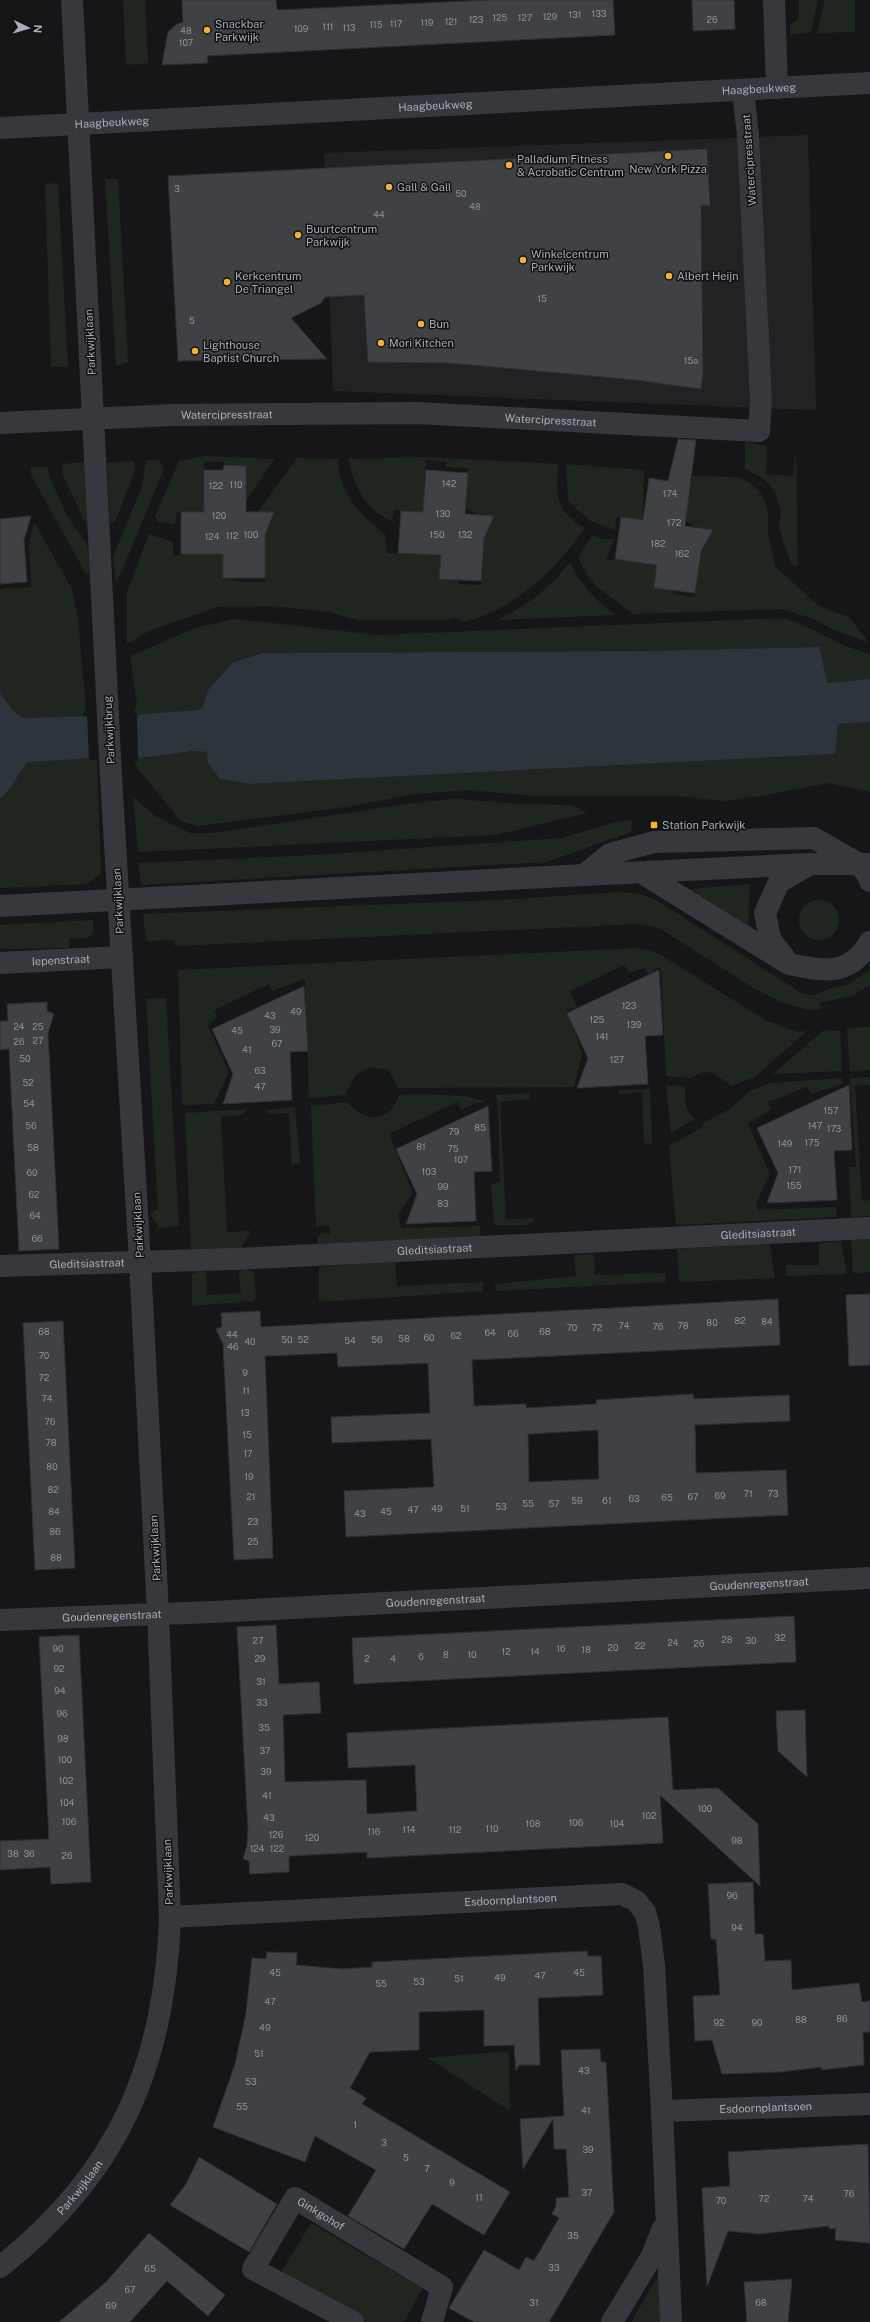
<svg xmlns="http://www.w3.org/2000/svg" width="870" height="2322" font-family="'Public Sans',sans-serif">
<rect width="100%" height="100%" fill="#161618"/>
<path fill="#222225" d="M808,135l8,275 -483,-19 -9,-238z"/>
<path fill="#1e261f" d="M123,0h22l3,63 -22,2z
M799,0h19l-7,32 -21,3v-10l9,-6z
M825,0h30v32l-38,1z
M105,179h13l10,183 -12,4z
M58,183l9,167 1,17h-17l-6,-183z
M745,442l22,4 -1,28 27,2 3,-24 2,115 -6,-2 -9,-24 -4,-16 2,-13 -7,-22 -10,-11 -19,-10z
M204,456l70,3 -28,42v-35l-22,-1v-3h-20v50h-27l-2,12 -17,-2 -3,-6 24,-55z
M426,457l132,7c-1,33 -4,46 27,64 -29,42 -70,81 -120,94l-8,-4 -10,2h-88l-31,-8 -56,-6 -55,1 -68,24 -22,13v-52l22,-58 24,8v15l8,-3h42v24l20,4h22v-47l9,-22 -16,-1 39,-54 42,1c-3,31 23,58 46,75l2,19 54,2 -2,24 20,1v4l22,1 3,-47 10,-22 -15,-1 -13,-6 2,-41 -22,-1v-5l-20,-2 -3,52 -29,-2 -2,11c-28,-11 -37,-35 -44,-62z
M146,460h13l5,9 -48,116 -3,-28 29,-71z
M130,461l4,1 1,9 -20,51 -5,2 -3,-61z
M86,462l1,65 -25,-54 1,-9z
M566,464l78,6 -1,50 -26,-3 -2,13 -25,-9 -22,-20z
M31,467h16l3,11 16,36 21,31 4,26 -5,3 -55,-99z
M692,476l46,1 12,6 9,8 5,8 4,14v19l7,34 45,41 29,10 19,25 -35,-12 -19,-11 -33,-10 -148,5 -36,-27 -9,-11 -10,-18 14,-23 11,4h11l-8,22 9,-2 42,6 -3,23 19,2v4l22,3 6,-46 12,-21 -15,-2 -13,-7z
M34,522l38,67 6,30 8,89 -4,9 -60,1 -9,-6 -13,-19v-104l31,-2 -2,-45z
M570,562c11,23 25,38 46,53l-118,5c28,-14 53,-33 72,-58z
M784,618c30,10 55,28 86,36v25l-43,4 -7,-36 -180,4 -378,2 -30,10 -24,27 -6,18 -6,2 -64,5 5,-10 -7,-49 65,-28 40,-9 144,16z
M870,722v70l-42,-9 -61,12 -44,6 -46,-5h-142l-67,-6 -51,4 -78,14 -142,18 -16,-5 -42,-51 -6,-11 60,-8 14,1 44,32 584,-30 2,-30z
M97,758l4,115 -13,11 -88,4v-90c17,-11 15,-25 28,-36z
M133,796l22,20 35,17h24l200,-30 41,-4 68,5 48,1 16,8 -92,22 -357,17z
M632,820l-1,12 -84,30 -406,23 -3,-22 176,-8 248,-17 49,-15z
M750,884l-2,44 -59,-39z
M621,892l20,2 20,9 142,91 12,1 16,-7 16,-3 23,-15v15l-18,11 -33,7 2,6 -14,1 -24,-7 -31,-16 -93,-59 -22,-4 -462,22 -1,-6 -28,1 -3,-27 355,-14z
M799 920a20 20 0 1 1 40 0a20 20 0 1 1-40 0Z
M93,920v14l-6,4 -18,1v9l-69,1v-24z
M638,948l11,2 12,5 106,66 30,11 10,-1 -52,46 -23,9 -19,-13 -10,-1 -13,6 -24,-2 -5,-108 -3,-1 -9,8 -4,-7 -16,5 -5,-8 -54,26 7,17 -10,1 15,45 -8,33 -176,1 -9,-18 -19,-3 -14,8 -11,20 -36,3 -4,-119 -33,12 -3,-7 -55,26 3,7 -9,9 21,46 -15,32 -32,1 -4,-135z
M166,998l13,228 -20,2 -9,-14 8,-5 -12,-210z
M870,1027v43l-20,1 -3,-43z
M824,1030l16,1 2,40 -69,3z
M870,1077v8l-15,1 7,115 8,-1v16l-19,1 -2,-50h7l-6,-89z
M842,1078v6l-31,10 -4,-7 -39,15 3,7 -23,15 22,50 -14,29 2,7 78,-3 1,10 -161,8 -7,-79 32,-18 4,-6 23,-12 22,-19 20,-8z
M679,1085l6,3c0,12 -1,23 10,31l-24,14 -5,-47z
M650,1089l2,55 -8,-1 -2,-51 -23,2 -1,-4z
M530,1093v6l-30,3 6,117 28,-1 -1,4 -7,3h-32l-3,-40 9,-4 -2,-76 -2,-10z
M414,1094l52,2 22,6 -13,1 -14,7 -4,-8 -68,32 24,59 -15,22 3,13 79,-2v11l-163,7v-8h3l1,-3 9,1v-8l-9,-1 -5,3 -5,-122 37,-4c9,13 26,21 41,10 4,-3 7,-11 10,-16z
M295,1107l5,55 -8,4 -3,-53 -19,1 -3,-4z
M247,1109l-5,6 -21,2 6,115 24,-1 -11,18 -49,2 -6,-138z
M870,1239v33l-17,1 -2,-33z
M841,1241l6,33 -61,2v-11h33v-22z
M770,1244l5,34 -96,4 -2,-33z
M594,1254l1,21 70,-2 1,9 -170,9 -1,-7 81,-8 -2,-21z
M395,1261l2,25 86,-4v9l-164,11v-35z
M244,1269l6,1 4,3 2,24 -2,4 -62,5v-32l6,-3 8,1 1,23 34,-2 -2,-20z
M509,2051l1,60 -82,-53z
M311,2223l112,65 -19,34h-38l-86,-48z
M658,2276l2,46h-29z"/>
<path fill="#2c353c" d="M820,647l7,36 43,-4v43l-32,2 -3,30 -584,30 -31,-5 -12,-16 -1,-11 -14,-1 -60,8 -36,-1 -68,4c-14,11 -12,25 -29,36v-105l13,18 9,7 110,-3 64,-5 6,-2 6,-18 24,-27 30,-10 378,-2z"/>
<path fill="#161618" d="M137,713l1,48 -49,-1 -2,-46z"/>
<path fill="#404145" stroke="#303034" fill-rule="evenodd" d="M182,0h94l1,10 211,-10h125l2,35 -408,21 1,7 -46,2 6,-33 9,-8 6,-2z
M692,0h42l1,29 -42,2z
M707,149l3,57 -9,-1 2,169 -2,15 -65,-9 -187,-17 -81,-1 -4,-67 -39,2 -4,6 -30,15 36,41 -149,2 -10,-185z
M678,439l18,1 -11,86 28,4 -12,21 -6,42 -41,-5 3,-23 -42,-6 6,-42 22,3 6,-42 19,3z
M224,465l22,1v46h28l-9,23v43h-42v-24h-42v-42h23v-42h19z
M426,470l42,3 -3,41 29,2 -10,22 -3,43 -42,-2 2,-24 -43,-2 3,-42 22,1z
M31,516l-7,24 3,42 -27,2v-65z
M659,970l4,65 -18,1 3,48 -71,4 11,-30 -21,-45z
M304,986l4,65 -18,1 2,48 -69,4 10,-30 -21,-45z
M47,1002v9l7,3 -6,19 11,216 -40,2 -10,-202 -9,1v-29h8l-1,-17z
M849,1085l3,65 -18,1 3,49 -70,3 11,-30 -21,-45z
M488,1106l4,65 -18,1 2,49 -70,3 11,-30 -21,-45z
M870,1294v71l-21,1 -3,-71z
M778,1299l2,46 -308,15 2,46 52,-2v4l71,-4 -1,-4 97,-6 1,5 95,-4 1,26 -95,4 1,48 90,-3 2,45 -442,22 -2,-46 90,-4 -3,-48 -99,4 -1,-26 99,-4 -2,-50 -90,4 -1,-14 -72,3 8,202 -39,2 -11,-216 -7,-15 6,-2 -1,-14 39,-2 1,16zM598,1430l1,49 -70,3 -1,-48z
M63,1321l12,247 -40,2 -12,-247z
M794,1616l2,46 -442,22 -2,-46z
M276,1625l3,59 40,-2 2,31 -38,2 2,67 81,-2 1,34 50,-3 -2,-46 -67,3 -1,-35 321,-16 5,73 45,-2 40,36 2,62 -100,-91 3,48 -296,15v-6l-78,4v16l-39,2 -1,-13 -6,-2 4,-14 1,-16 -11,-202z
M79,1635l12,247 -40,2 -1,-17 -50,3v-29l49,-2 -10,-202z
M805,1710l2,67 -29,-26 -2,-40z
M753,1882l2,52h8l2,27 26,-1 1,30 67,-7 3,19 8,-1v31h-7l1,33 -43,5 1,-3 -42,5 -58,2 -10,-34 -17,1 -2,-45 27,-1 -4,-56h-5l-3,-55z
M587,1951l1,5h13l2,39 -65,3 2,67h-21l-3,6 -2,-26 -30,1v-36l-65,2v38l-49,2 -20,36 16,10 -4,6 148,88 -26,43 -52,-31 -28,45 -56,-33 28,-46 -61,-34 -10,26 -92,-35 22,-63 11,-51 6,-55 14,1 1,-7 30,1 -1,12 46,4 30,-2v-5z
M600,2049l1,13h5l8,150 -65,110h-75l-25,-14 35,-58 35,20 7,-13 8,4 25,-43 -7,-4 4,-8v-8l13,-1 -3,-48h-12l-1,-30 -30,50 -3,-50 44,-3 -3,-66z
M868,2144l2,99 -35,-3 1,-12 -7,1v-3l-69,8 -32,-3 -21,56 -5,-99 28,-2 -2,-34z
M199,2157l78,47 -28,48 -79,-47 16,-21z
M149,2233l76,62 -17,21 -41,-35 -37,41h-71l47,-40z
M792,2279l-4,43h-41l-3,-40z"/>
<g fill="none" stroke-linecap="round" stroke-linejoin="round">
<g stroke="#37383d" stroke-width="22">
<path d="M774,0l3,88"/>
<path id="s1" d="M0,128l870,-45"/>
<path id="s2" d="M0,423l174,-8 243,-2 342,18 2,-30 -13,-265 -5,-46"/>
<path d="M642,873l147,91c35,7 60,13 81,-22"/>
<path d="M584,875l26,-21 44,-12 160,-4 45,26 9,11 2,6"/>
<path d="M0,906l584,-31 226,-11h60"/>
<path d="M784,957l-14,-18 -5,-26 14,-31 28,-16"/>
<path id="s3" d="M0,963l122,-6"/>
<path id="s4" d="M0,1266l234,-7 636,-31"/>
<path id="s5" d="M0,1620l213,-8 657,-34"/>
<path id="s6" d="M170,1917l452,-23 14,7 9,11 4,15 5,38 8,146"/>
<path id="s7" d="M0,2267c118,-93 165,-201 170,-350l-12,-304 -18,-351 -29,-486 -39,-776"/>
<path id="s8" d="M353,2322l-100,-53 42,-71 147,89 -10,35"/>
<path d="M612,2322l40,-66 11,-28"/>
<path id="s9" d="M671,2322l-9,-211 208,-7"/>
</g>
</g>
<g fill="#f2b134" stroke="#111113" stroke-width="1.5">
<circle cx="207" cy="30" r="4"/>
<circle cx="668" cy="156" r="4"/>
<circle cx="509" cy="165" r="4"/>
<circle cx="389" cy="187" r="4"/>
<circle cx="298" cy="235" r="4"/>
<circle cx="523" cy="260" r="4"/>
<circle cx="669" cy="276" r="4"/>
<circle cx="227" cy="282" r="4"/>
<circle cx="421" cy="324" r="4"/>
<circle cx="381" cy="343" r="4"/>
<circle cx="195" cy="351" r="4"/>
<rect x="650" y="821" width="8" height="8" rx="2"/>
</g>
<g text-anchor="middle" stroke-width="3" stroke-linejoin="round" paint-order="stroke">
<g font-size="9" fill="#8e929b">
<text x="599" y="17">133</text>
<text x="575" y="18">131</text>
<text x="550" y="20">129</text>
<text x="500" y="21">125</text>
<text x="525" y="21">127</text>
<text x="476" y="23">123</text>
<text x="712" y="23">26</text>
<text x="451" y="25">121</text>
<text x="427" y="26">119</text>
<text x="396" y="27">117</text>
<text x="376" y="28">115</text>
<text x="328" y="30">111</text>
<text x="349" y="31">113</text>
<text x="301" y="32">109</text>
<text x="186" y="34">48</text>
<text x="186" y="46">107</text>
<text x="177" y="192">3</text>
<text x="461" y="197">50</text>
<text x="475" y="210">48</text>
<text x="379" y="218">44</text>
<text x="542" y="302">15</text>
<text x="192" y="324">5</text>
<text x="691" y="364">15a</text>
<text x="449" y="487">142</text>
<text x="236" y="488">110</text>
<text x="216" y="489">122</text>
<text x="670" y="497">174</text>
<text x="443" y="517">130</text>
<text x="219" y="519">120</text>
<text x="674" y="526">172</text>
<text x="251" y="538">100</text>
<text x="437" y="538">150</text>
<text x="465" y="538">132</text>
<text x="232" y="539">112</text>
<text x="212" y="540">124</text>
<text x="658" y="547">182</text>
<text x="682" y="557">162</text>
<text x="629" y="1009">123</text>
<text x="296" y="1015">49</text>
<text x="270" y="1019">43</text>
<text x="597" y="1023">125</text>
<text x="634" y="1028">139</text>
<text x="19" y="1030">24</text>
<text x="38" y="1030">25</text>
<text x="275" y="1033">39</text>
<text x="237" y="1034">45</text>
<text x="602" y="1040">141</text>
<text x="38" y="1044">27</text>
<text x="19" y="1045">26</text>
<text x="277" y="1047">67</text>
<text x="247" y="1053">41</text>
<text x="25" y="1062">50</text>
<text x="617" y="1063">127</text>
<text x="260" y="1074">63</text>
<text x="28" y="1086">52</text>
<text x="260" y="1090">47</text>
<text x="29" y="1107">54</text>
<text x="831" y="1114">157</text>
<text x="31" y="1129">56</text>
<text x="815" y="1129">147</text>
<text x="480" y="1131">85</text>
<text x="834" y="1132">173</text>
<text x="454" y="1135">79</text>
<text x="812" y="1146">175</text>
<text x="785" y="1147">149</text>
<text x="421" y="1150">81</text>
<text x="33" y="1151">58</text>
<text x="453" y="1152">75</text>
<text x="461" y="1163">107</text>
<text x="795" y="1173">171</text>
<text x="429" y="1175">103</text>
<text x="32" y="1176">60</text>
<text x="794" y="1189">155</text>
<text x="443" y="1190">99</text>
<text x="34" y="1198">62</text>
<text x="443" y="1207">83</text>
<text x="35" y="1219">64</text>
<text x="37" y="1242">66</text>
<text x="740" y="1324">82</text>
<text x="767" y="1325">84</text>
<text x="712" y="1326">80</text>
<text x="624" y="1329">74</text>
<text x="683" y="1329">78</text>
<text x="658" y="1330">76</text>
<text x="572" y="1331">70</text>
<text x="597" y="1331">72</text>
<text x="44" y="1335">68</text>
<text x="545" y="1335">68</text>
<text x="490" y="1336">64</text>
<text x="513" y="1337">66</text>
<text x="232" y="1338">44</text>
<text x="456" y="1339">62</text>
<text x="429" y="1341">60</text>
<text x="404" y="1342">58</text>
<text x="287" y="1343">50</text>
<text x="303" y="1343">52</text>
<text x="377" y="1343">56</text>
<text x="350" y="1344">54</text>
<text x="250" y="1345">40</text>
<text x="233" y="1350">46</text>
<text x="44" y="1359">70</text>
<text x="245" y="1376">9</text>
<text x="44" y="1381">72</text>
<text x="246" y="1394">11</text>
<text x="47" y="1402">74</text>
<text x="245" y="1416">13</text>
<text x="50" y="1425">76</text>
<text x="247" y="1438">15</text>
<text x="51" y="1446">78</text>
<text x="248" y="1457">17</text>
<text x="52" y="1470">80</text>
<text x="249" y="1480">19</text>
<text x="53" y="1493">82</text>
<text x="748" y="1497">71</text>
<text x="773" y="1497">73</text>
<text x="720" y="1499">69</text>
<text x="251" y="1500">21</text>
<text x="693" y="1500">67</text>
<text x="667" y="1501">65</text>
<text x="634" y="1502">63</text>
<text x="577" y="1504">59</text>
<text x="607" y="1504">61</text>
<text x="528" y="1507">55</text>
<text x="554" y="1507">57</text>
<text x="501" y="1510">53</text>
<text x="437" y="1512">49</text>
<text x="465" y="1512">51</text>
<text x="413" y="1513">47</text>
<text x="54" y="1515">84</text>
<text x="386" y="1515">45</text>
<text x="360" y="1517">43</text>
<text x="253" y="1525">23</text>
<text x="55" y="1535">86</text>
<text x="253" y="1545">25</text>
<text x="56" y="1561">88</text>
<text x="780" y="1641">32</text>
<text x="727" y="1643">28</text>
<text x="258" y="1644">27</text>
<text x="751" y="1644">30</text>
<text x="673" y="1646">24</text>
<text x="699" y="1647">26</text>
<text x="640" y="1649">22</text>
<text x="613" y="1651">20</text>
<text x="58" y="1652">90</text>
<text x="561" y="1652">16</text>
<text x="586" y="1653">18</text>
<text x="506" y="1655">12</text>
<text x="535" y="1655">14</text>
<text x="446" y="1658">8</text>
<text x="472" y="1658">10</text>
<text x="421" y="1660">6</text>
<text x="260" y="1662">29</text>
<text x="367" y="1662">2</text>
<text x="393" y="1662">4</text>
<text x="59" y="1672">92</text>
<text x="261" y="1685">31</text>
<text x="60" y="1694">94</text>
<text x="262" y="1706">33</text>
<text x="62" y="1717">96</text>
<text x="264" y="1731">35</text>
<text x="63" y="1742">98</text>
<text x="265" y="1754">37</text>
<text x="65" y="1763">100</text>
<text x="266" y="1775">39</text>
<text x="66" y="1784">102</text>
<text x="267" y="1799">41</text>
<text x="67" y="1806">104</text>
<text x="705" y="1812">100</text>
<text x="649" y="1819">102</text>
<text x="269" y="1821">43</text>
<text x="69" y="1825">106</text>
<text x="576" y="1826">106</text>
<text x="533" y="1827">108</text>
<text x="617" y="1827">104</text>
<text x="492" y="1832">110</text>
<text x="409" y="1833">114</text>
<text x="455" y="1833">112</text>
<text x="374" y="1835">116</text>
<text x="276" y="1838">126</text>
<text x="312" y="1841">120</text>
<text x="737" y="1844">98</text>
<text x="257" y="1852">124</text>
<text x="277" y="1852">122</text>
<text x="13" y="1857">38</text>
<text x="29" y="1857">36</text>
<text x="67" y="1859">26</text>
<text x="732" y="1899">96</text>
<text x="737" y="1931">94</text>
<text x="275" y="1976">45</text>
<text x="579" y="1976">45</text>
<text x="540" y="1979">47</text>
<text x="500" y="1981">49</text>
<text x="459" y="1982">51</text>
<text x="419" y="1985">53</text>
<text x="381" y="1987">55</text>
<text x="270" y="2005">47</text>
<text x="842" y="2022">86</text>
<text x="801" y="2023">88</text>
<text x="719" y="2026">92</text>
<text x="757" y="2026">90</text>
<text x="265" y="2031">49</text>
<text x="259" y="2057">51</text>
<text x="584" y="2074">43</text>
<text x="251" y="2085">53</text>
<text x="242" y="2110">55</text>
<text x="586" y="2114">41</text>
<text x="355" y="2128">1</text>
<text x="384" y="2146">3</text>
<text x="588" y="2153">39</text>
<text x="406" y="2161">5</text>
<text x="427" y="2172">7</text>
<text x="452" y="2186">9</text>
<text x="587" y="2196">37</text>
<text x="849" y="2197">76</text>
<text x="479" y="2201">11</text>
<text x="764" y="2202">72</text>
<text x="808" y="2202">74</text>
<text x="721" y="2204">70</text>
<text x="573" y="2239">35</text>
<text x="554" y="2271">33</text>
<text x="150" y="2272">65</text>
<text x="130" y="2293">67</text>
<text x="534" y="2306">31</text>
<text x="761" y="2306">68</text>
<text x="111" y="2309">69</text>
</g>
<g font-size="11" fill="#a8adb8" stroke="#111113" text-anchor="start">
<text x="215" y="28">Snackbar<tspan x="215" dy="13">Parkwijk</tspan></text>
<text x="517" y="163">Palladium Fitness<tspan x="517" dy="13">&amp; Acrobatic Centrum</tspan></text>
<text x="668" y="173" text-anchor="middle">New York Pizza</text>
<text x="397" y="191">Gall &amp; Gall</text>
<text x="306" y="233">Buurtcentrum<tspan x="306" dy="13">Parkwijk</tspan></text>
<text x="531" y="258">Winkelcentrum<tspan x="531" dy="13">Parkwijk</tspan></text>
<text x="235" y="280">Kerkcentrum<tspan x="235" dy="13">De Triangel</tspan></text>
<text x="677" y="280">Albert Heijn</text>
<text x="429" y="328">Bun</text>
<text x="389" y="347">Mori Kitchen</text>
<text x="203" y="349">Lighthouse<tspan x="203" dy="13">Baptist Church</tspan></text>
<text x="662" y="829">Station Parkwijk</text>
</g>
<g font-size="11" fill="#a8adb8" stroke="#111113">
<text dy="4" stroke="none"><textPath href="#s1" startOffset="760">Haagbeukweg</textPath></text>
<text dy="4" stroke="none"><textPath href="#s1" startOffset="436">Haagbeukweg</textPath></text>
<text dy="4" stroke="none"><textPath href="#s1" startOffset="112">Haagbeukweg</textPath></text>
<text transform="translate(749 160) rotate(-94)" y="4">Watercipresstraat</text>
<text transform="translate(90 342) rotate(-93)" y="4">Parkwijklaan</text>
<text dy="4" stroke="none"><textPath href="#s2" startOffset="227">Watercipresstraat</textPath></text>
<text dy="4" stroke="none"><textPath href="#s2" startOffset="551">Watercipresstraat</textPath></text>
<text transform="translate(109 730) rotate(-93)" y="4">Parkwijkbrug</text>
<text transform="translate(118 901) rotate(-93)" y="4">Parkwijklaan</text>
<text dy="4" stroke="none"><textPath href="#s3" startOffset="61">Iepenstraat</textPath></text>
<text transform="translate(138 1225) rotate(-93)" y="4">Parkwijklaan</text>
<text dy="4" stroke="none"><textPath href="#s4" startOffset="759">Gleditsiastraat</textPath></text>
<text dy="4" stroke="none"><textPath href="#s4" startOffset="435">Gleditsiastraat</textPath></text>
<text dy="4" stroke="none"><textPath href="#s4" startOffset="87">Gleditsiastraat</textPath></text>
<text transform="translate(155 1548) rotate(-93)" y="4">Parkwijklaan</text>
<text dy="4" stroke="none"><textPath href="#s5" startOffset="760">Goudenregenstraat</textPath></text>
<text dy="4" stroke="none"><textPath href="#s5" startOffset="436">Goudenregenstraat</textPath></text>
<text dy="4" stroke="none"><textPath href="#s5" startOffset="112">Goudenregenstraat</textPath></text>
<text transform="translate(168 1872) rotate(-92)" y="4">Parkwijklaan</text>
<text dy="4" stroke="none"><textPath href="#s6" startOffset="341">Esdoornplantsoen</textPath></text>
<text dy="4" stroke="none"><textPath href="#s9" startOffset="315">Esdoornplantsoen</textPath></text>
<text dy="4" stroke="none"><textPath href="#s7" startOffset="113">Parkwijklaan</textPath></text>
<text dy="4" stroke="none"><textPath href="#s8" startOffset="226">Ginkgohof</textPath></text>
</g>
</g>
<g transform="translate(28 28) rotate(95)" stroke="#111113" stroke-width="3" paint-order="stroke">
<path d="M0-3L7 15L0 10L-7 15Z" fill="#a8adb8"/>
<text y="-6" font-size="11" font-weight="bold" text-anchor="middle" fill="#a8adb8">N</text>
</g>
</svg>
